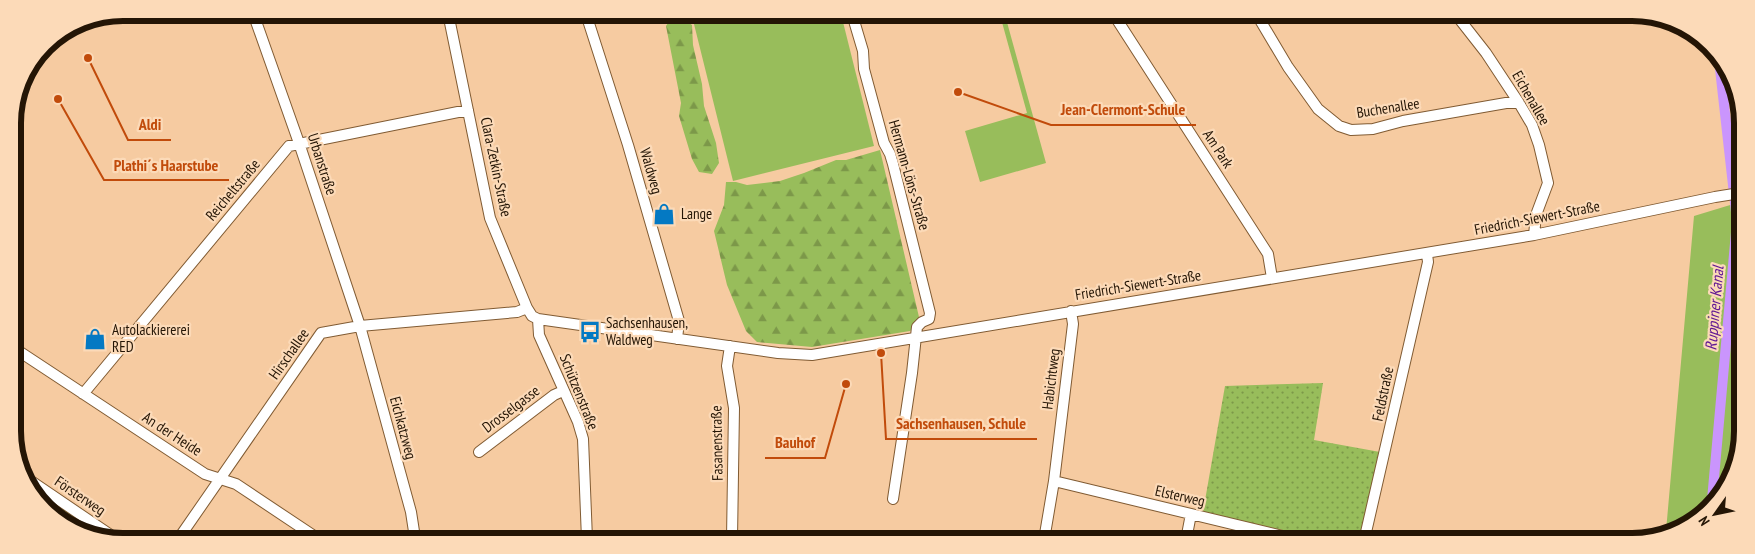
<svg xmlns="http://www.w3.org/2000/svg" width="1755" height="554" font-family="'PT Sans Narrow',sans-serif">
<defs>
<pattern id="forest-firs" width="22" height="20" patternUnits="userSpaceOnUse" patternTransform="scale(1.25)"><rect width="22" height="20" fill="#98bd5b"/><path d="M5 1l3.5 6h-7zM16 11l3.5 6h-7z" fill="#7c9849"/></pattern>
<pattern id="garden-dots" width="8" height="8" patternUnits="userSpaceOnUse" patternTransform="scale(1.25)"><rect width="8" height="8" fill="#98bd5b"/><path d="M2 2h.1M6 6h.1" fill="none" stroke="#7c9849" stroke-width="1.8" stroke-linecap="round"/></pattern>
</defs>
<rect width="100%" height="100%" fill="#f6cba1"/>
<path fill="#98bd5b" d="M701,14h140l33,132 -141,35 -41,-165z
M1000,15h5l41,148 -66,19 -15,-51 62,-18z
M1740,202l-1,257 -40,59 -33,13 28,-315z"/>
<path fill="url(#forest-firs)" d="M673,15l8,2 11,8 1,20 9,39 2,22 12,37 3,20 -7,11 -13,-2 -7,-13 -13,-43 2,-13 -15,-77z
M880,150l39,167 -4,9 -5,5 -98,16 -55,-5 -11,-11 -19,-46 -13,-54 10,-26 2,-23h10l11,3 33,-4 24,-8 32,-13h10z
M33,488l74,50h-12l-55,-34z"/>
<path fill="url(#garden-dots)" d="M1323,383l-9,57 66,12 -20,89h-29l-128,-29 22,-126z"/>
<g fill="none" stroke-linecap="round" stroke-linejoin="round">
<path stroke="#ca95fd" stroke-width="10" d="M1712,500l25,-279 -18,-161"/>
<g stroke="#805b33" stroke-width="12">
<path id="street" d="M253,13l46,130 61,183 51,186 4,26
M448,13l42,205 37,90 5,8 6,3
M586,14l42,131 51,176 -2,18
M852,14l11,37 1,18 20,74 6,11 3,10 37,149 -1,6 -7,3 -5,5 -5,46 -19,126
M1114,15l154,239 4,24
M1257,15l31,52 30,42 21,17 12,4 22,-1 30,-8 103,-18h13
M1457,16l29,37 33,50 13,22 7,20 9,38 -12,32 -2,20
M538,319l240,34 34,2 722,-120 181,-38 25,-4
M538,319l1,16 39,87 5,17 4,100
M730,346l-3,20 7,42 -2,131
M14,348l191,126 31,10 81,54
M83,394l206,-248 179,-36
M479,452l75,-57 9,-4
M28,479l87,59
M1054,481l245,59
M179,538l142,-205 39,-7 157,-14 10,-4
M1044,540l10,-59 19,-157 -2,-13
M1186,540l5,-26
M1364,541l64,-279 -1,-8"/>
</g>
<use href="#street" stroke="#fff" stroke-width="10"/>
</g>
<defs>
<g id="shop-bare" transform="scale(1.725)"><path d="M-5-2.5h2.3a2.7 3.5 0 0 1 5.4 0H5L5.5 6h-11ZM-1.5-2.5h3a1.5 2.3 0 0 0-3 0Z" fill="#0479c3" stroke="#fcdab8" stroke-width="2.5" paint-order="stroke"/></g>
<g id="bus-bare" transform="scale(1.725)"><path d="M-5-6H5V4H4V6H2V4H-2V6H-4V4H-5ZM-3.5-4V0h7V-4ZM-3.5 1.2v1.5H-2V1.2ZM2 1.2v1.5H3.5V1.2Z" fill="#0479c3" stroke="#fcdab8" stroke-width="2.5" paint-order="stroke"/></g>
</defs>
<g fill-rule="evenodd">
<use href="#shop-bare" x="664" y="214"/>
<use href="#bus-bare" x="590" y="332"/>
<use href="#shop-bare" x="95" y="339"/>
</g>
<g text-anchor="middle" stroke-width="4.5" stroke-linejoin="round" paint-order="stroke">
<g font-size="15" fill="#241505" stroke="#fcdab8">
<text transform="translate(1531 98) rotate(60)" y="5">Eichenallee</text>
<text transform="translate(1388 108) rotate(-9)" y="5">Buchenallee</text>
<text transform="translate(1218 149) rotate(57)" y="5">Am Park</text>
<text transform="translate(322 164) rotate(72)" y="5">Urbanstraße</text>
<text transform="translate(496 167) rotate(78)" y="5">Clara-Zetkin-Straße</text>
<text transform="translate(651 171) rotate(74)" y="5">Waldweg</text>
<text transform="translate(909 175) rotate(74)" y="5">Hermann-Löns-Straße</text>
<text transform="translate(233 190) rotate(-50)" y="5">Reicheltstraße</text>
<text transform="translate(1537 218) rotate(-11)" y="5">Friedrich-Siewert-Straße</text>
<text transform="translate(1138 285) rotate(-9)" y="5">Friedrich-Siewert-Straße</text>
<text transform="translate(289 354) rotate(-55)" y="5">Hirschallee</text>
<text transform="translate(1051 379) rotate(-83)" y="5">Habichtweg</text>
<text transform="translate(579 392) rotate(68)" y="5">Schützenstraße</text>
<text transform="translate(1383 394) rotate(-78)" y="5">Feldstraße</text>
<text transform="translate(511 409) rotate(-37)" y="5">Drosselgasse</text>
<text transform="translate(403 428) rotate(75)" y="5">Eichkatzweg</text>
<text transform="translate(172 434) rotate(33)" y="5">An der Heide</text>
<text transform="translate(717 443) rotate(-91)" y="5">Fasanenstraße</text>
<text transform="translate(80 496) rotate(34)" y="5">Försterweg</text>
<text transform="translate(1180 496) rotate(13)" y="5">Elsterweg</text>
</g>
<g font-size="15" fill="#241505" stroke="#fcdab8" text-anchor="start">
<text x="681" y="219">Lange</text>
<text x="606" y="328">Sachsenhausen,<tspan x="606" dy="17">Waldweg</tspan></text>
<text x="112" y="335">Autolackiererei<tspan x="112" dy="17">RED</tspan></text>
</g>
<g font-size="16" font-style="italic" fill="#621994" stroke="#fcdab8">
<text transform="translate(1714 308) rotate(-85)" y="6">Ruppiner Kanal</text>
</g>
</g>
<path d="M0 0H1755V554H0ZM123 21H1632A102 102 0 0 1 1734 123V431A102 102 0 0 1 1632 533H123A102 102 0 0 1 21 431V123A102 102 0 0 1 123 21Z" fill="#fcdab8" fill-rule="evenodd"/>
<path fill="none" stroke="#241505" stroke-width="6" d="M123 21H1632A102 102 0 0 1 1734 123V431A102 102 0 0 1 1632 533H123A102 102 0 0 1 21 431V123A102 102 0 0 1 123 21Z"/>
<path fill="none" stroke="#c14b0b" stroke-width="2" d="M958 92L1051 125H1196M88 58L128 140H171M58 99L104 180H229M881 353L886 439H1037M846 384L825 458H765"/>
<g fill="#c14b0b" stroke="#fcdab8" stroke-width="2">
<circle cx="958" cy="92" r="5"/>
<circle cx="88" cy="58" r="5"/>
<circle cx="58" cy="99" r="5"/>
<circle cx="881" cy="353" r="5"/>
<circle cx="846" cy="384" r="5"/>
</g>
<g font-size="16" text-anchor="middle" font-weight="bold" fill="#c14b0b" stroke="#fcdab8" stroke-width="4.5" stroke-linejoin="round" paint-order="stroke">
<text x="1123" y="115">Jean-Clermont-Schule</text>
<text x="150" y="130">Aldi</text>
<text x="166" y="171">Plathi´s Haarstube</text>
<text x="961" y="429">Sachsenhausen, Schule</text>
<text x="795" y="448">Bauhof</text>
</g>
<g transform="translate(1715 514) rotate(237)" stroke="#fcdab8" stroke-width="4" paint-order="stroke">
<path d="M0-4L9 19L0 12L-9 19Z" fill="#241505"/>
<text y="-8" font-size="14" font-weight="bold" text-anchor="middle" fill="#241505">N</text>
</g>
</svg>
